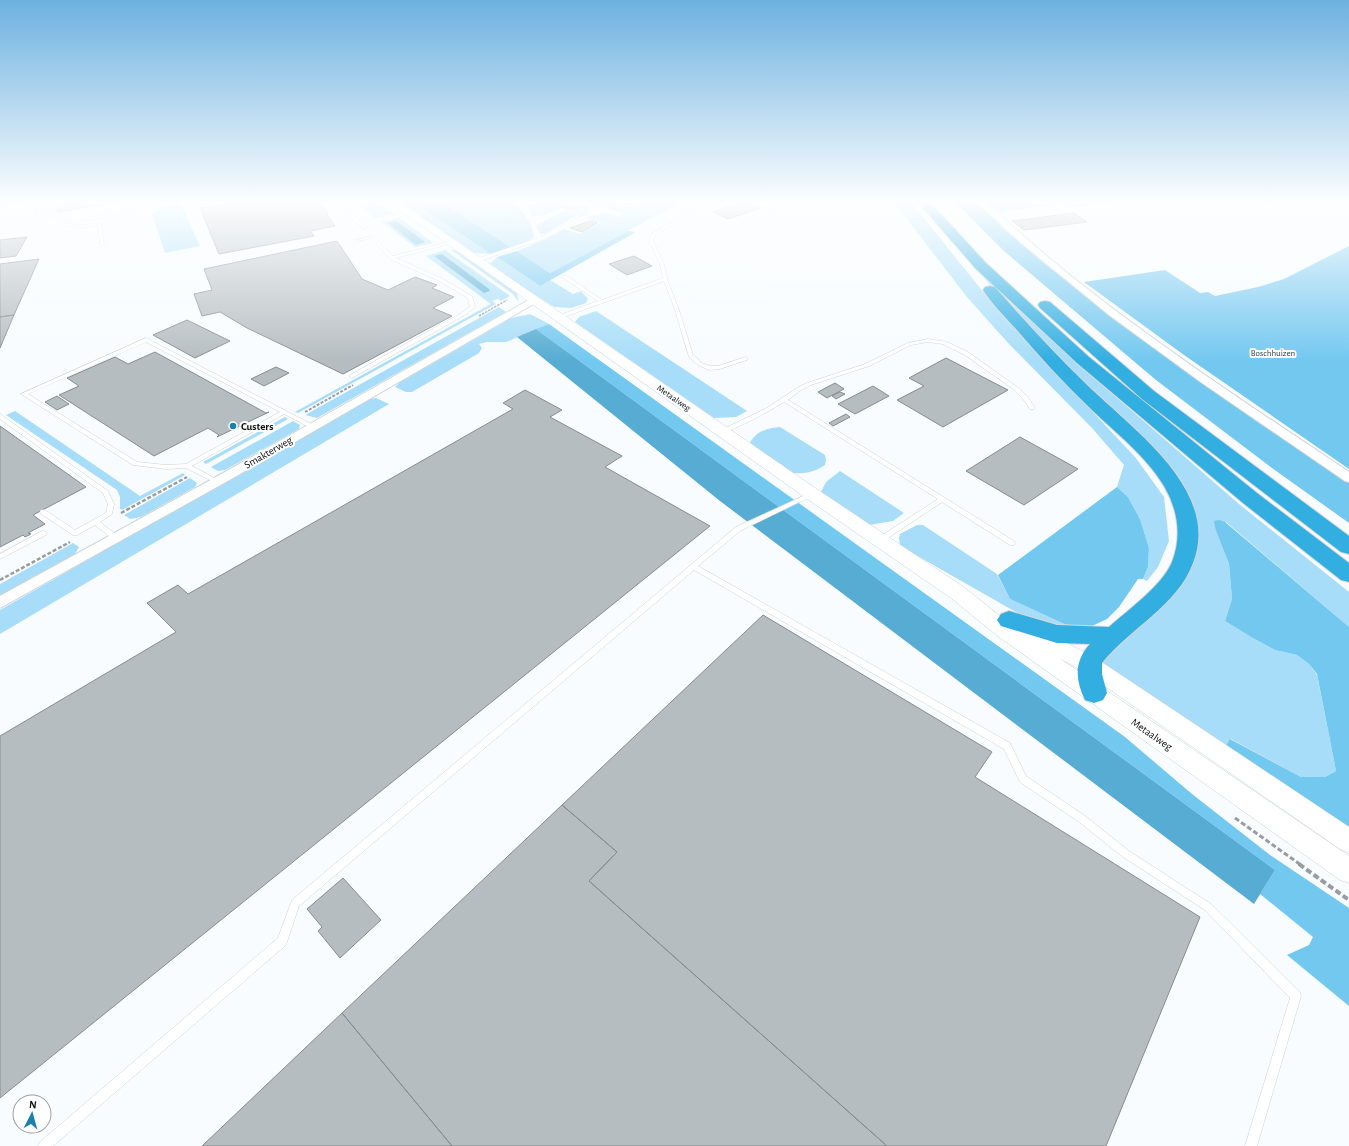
<svg xmlns="http://www.w3.org/2000/svg" width="1349" height="1146" font-family="'Alegreya Sans',sans-serif">
<rect width="100%" height="100%" fill="#f8fcfe"/>
<path fill="#a7ddf8" d="M372,201h4l18,13 -19,4 -17,-15z
M398,201h14l79,53 -19,-1z
M440,201h78l-3,3c10,8 17,20 19,33l-5,4 -17,7z
M532,201l14,2 16,5 -21,8h-9l-6,-12 7,1 5,-2z
M587,201h8l10,5 13,1 13,-1 10,-5h42l-133,72 -33,-22 31,-13 16,-9 16,5 20,-11 -14,-5c12,-5 20,-6 32,-1l7,-3 -37,-12z
M893,201h17l91,113 134,143 29,40 5,44 -11,26 -11,14 -4,-2 5,-12 1,-19 -9,-29 -12,-22 -11,-10 7,-22 -32,-37 -83,-84 -42,-47z
M986,201h100l-88,11z
M180,203l20,43 -35,7 -13,-39 9,-6z
M581,204l5,2 3,5 -7,6 -18,-7z
M563,211l14,4 -32,19 -5,-1 -4,-7z
M400,218l33,25 -18,4 -33,-25z
M445,250l65,46 -9,5 -3,-2 -6,2 4,3 -198,109 -3,-1 196,-108 -65,-48z
M451,250h5l63,43 -2,1 2,8 -6,-8z
M497,257l43,29 10,-6 23,14 8,-3 7,8 -2,4 -15,5 -17,-1 -65,-42z
M982,276l104,95 153,133 110,88v35l-123,-105 -10,9 13,33 3,35 -7,22 26,16 24,13 22,5 12,9 8,11 19,96 -11,6h-24l-70,-38 -7,10 -125,-82 4,-12 71,-62 10,-99 -154,-162z
M499,307l7,5 -189,106 -12,-3z
M596,311l151,100 -11,6 -22,1 -139,-96 4,-5z
M530,314l19,10 -43,18h-19l-8,2 3,4 -3,5 -67,39h-6l-11,-5 4,-4 112,-65z
M376,398l13,6 -389,230v-24l369,-211z
M15,411l125,85 43,-23 2,2 -63,35 -2,-1v-12l-3,-7 -111,-75z
M285,417l3,2 -82,45 -3,-2z
M293,421l7,4 -1,4 -74,41 -7,1 -7,-4z
M780,427l45,28 1,5 -1,5c-10,7 -20,9 -32,8l-43,-30c6,-12 18,-15 30,-16z
M840,471l64,42 -11,8 -24,4 -48,-33 5,-10z
M190,478l7,5 -2,4 -54,30 -11,2 -6,-4z
M917,525h6l74,49 13,25 65,30 -14,-1 -33,-9 -128,-73 -1,-8 1,-4z
M73,543l6,4 -4,7 -75,43v-13z"/>
<path fill="#73c8f0" d="M412,201h28l72,47 -21,6z
M954,201h21l29,28 42,36 126,95 177,123v40l-77,-55 -116,-88 -152,-129z
M1086,201h34l-47,6 -8,-4z
M628,231l8,1 -96,54 -43,-29 20,-6 33,22z
M1349,246v223l-165,-114 -100,-73 81,-12 35,23 8,-1 7,4 43,-9 26,-8z
M549,324l576,413 67,57 78,61 79,53v98l-62,-51 22,-10 4,-8 -53,-43 15,-24 -739,-541z
M1117,487l11,10 12,22 9,29 -1,19 -5,12h-5l-19,28 -12,12 -15,7 -17,3 -65,-30 -12,-24z
M1219,520l6,2 124,105v202l-125,-80 6,-10 71,38h24l11,-6 -19,-97 -8,-10 -12,-9 -22,-5 -24,-13 -26,-16 7,-22 -3,-35 -13,-33 -2,-10z"/>
<path fill="#56acd3" d="M396,221l2,1 27,20 -9,3 -28,-22z
M442,254l47,35 1,2 -6,2 -50,-37z
M536,329l739,541 -21,34 -534,-403 -203,-164z"/>
<path fill="#b6bdc1" stroke="#868d90" d="M2,201h22l-22,4z
M57,201h66l-65,11z
M241,201h77l10,12h-2l9,13 -25,5 4,5 -95,18 -19,-46z
M542,201h15l23,6 -4,2h-7z
M597,201h40l-7,3 -12,2 -12,-1z
M746,201l15,7 -33,11 -15,-7z
M1074,213l13,9 -63,8 -12,-9z
M590,221l7,2 -15,9 -12,-4z
M27,237l-11,19 -16,2v-18z
M337,241l25,38 26,11 27,-13 22,8 -5,3 22,9 -21,11 19,8 -109,58 -96,-46 -27,-16 -18,4 -8,-22 18,-4 -8,-21z
M634,256l18,10 -25,9 -18,-11z
M39,259l-25,56 -14,2v-53z
M14,315l-14,33v-31z
M187,320l43,21 -35,17 -42,-23z
M155,352l111,61 3,-1 -52,25 2,-2 -11,-7 -54,28 -95,-61 20,-9 -12,-8 48,-21 13,7z
M946,358l62,32 -65,37 -46,-27 27,-14 -15,-8z
M276,367l13,6 -25,13 -13,-7z
M835,383l9,6 -17,9 -9,-6z
M873,386l16,10 -34,18 -17,-10z
M525,390l37,20 -12,7 72,39 -17,11 105,59 -710,572v-362l176,-104 -29,-29 31,-18 10,9 325,-185 -10,-6z
M840,392l5,2 -9,5 -4,-3z
M57,396l12,8 -12,6 -12,-8z
M846,414l4,3 -17,9 -4,-3z
M0,426l86,61 -53,28 12,9 -17,9 3,1 -6,3 -2,-2 -23,12z
M1020,437l58,32 -54,36 -58,-34z
M763,615l229,137 -17,25 225,140 -94,229h-219l-298,-265 28,-29 -55,-47z
M562,805l55,47 -28,29 298,265h-435l-110,-133z
M343,878l38,42 -41,38 -22,-27 4,-4 -15,-18z
M342,1013l110,133h-250z"/>
<g fill="none" stroke-linecap="round" stroke-linejoin="round">
<g stroke="#ccd3d7" stroke-width="1">
<path id="lane" d="M35,201h4l1,13 16,5v2l-19,-5z
M47,201h4l1,12 22,8 106,-20h6l-112,22 -25,-8z
M218,201h6l-33,6 -2,-1z
M331,201h16l-1,1 -8,1 28,24v2h-2z
M523,201h6l-3,2 15,34 53,-26 -2,-3 -14,-6 -1,-1h4l14,5 3,5 -57,29 -61,21h-4v-2l62,-21z
M710,201h4l-59,34 -2,6 11,23 3,15 12,31 14,45 9,8 8,3h8l27,-9 2,1v2l-27,9 -11,1 -11,-5 -9,-8 -14,-47 -11,-29 -103,37h-4v-2l41,-15 -35,-23v-2h4l35,24 61,-22 -3,-14 -11,-23 2,-7z
M754,201h4l20,9 -3,1z
M410,212h1v2l-28,6 -2,-1z
M67,223l11,3 23,-3 3,21 -2,1 -2,-1 -2,-19 -20,3 -12,-3v-2z
M373,236l20,20 60,-15v2l-57,15 45,20 31,18 3,11 -10,8 -113,63 -3,-2 1,-1 111,-62 9,-6 -2,-9 -31,-18 -47,-21 -18,-21 -14,3 -2,-1z
M146,338l169,88 1,1 -3,2 -2,-1 -27,-14 -92,52 26,14 1,1 -3,2 -30,-15 -20,1 -33,-4 -112,-71zM146,342l134,70 -94,52 -20,1 -29,-3 -109,-68z
M928,339l19,3 21,10 49,35 10,9 8,12 -1,1h-4l-7,-10 -10,-10 -48,-34 -22,-11 -15,-2 -17,3 -42,21 -58,19 -10,5 -13,10 226,141 1,2 -1,2h-4l-68,-43 -60,40h-4l-1,-2 1,-2 60,-39 -154,-97c-11,7 -53,31 -64,30l-1,-1 48,-23 30,-20 10,-5 58,-19 43,-21z
M0,414l108,77 6,13 -2,10 -12,8 18,14 1,2 -1,2h-4l-19,-15 -18,10h-4l-32,-21 -1,-2 1,-2h4l30,20 31,-17 2,-9 -5,-11 -103,-74z
M812,492l3,2 -1,1 -74,36 -42,35 312,177 16,33 59,40 44,35 82,53 89,88 1,4 -44,150h-12l45,-148 -85,-88 -82,-53 -44,-35 -59,-40 -16,-33 -310,-179 -395,336 -13,39 -233,201h-15l2,-4 238,-204 14,-38 444,-373z
M42,531h2l3,2 -1,2 -46,24v-5z"/>
</g>
<g stroke="#ccd3d7" stroke-width="2">
<path id="street" d="M976,201h8c28,25 57,51 87,75 89,71 184,133 278,196v10l-4,-1 -143,-98 -93,-68 -89,-73z
M534,297l3,1 2,2 -2,2 -304,176 -233,130v-12l225,-124z"/>
</g>
<g stroke="#ccd3d7" stroke-width="1">
<path id="secondary" d="M387,201h11l420,289 147,98 46,37 2,-3 7,-3 7,3 70,37 252,168v26l-9,-4 -257,-178 -24,-13 290,198v27l-9,-3 -341,-243 -48,-39 -145,-100z"/>
</g>
<g stroke="#d8d8d9" stroke-width="2">
<path id="highway" d="M917,201h12l57,62 103,94 168,136 92,70v19l-8,-2 -98,-77 -166,-140 -101,-94z
M990,286l5,1c29,33 58,65 89,95 45,45 138,107 109,181 -16,43 -63,65 -91,100v11l5,19 -4,7 -9,3 -9,-3c-10,-20 -11,-39 5,-56l-33,-1 -56,-17 -4,-6 4,-6 8,-3 48,14 52,2c20,-18 53,-41 63,-65 10,-26 6,-52 -8,-76 -18,-30 -48,-53 -73,-77 -26,-25 -51,-52 -75,-80 -11,-12 -24,-25 -33,-39l2,-3z
M1045,301l5,1 104,89 195,145v18l-8,-2 -199,-153 -102,-91 -2,-3 2,-3z"/>
</g>
<path stroke="#9a9d9f" stroke-width="1.5" stroke-dasharray="2.5 1" stroke-linecap="butt" d="M479,316l28,-16"/>
<path stroke="#9a9d9f" stroke-width="2" stroke-dasharray="3 1.5" stroke-linecap="butt" d="M305,412l48,-27"/>
<path stroke="#9a9d9f" stroke-width="2.5" stroke-dasharray="4 2" stroke-linecap="butt" d="M121,513l66,-36
M0,580l70,-38"/>
<path stroke="#9a9d9f" stroke-width="3" stroke-dasharray="5 2.5" stroke-linecap="butt" d="M1235,818l66,47"/>
<path stroke="#9a9d9f" stroke-width="4" stroke-dasharray="6 3" stroke-linecap="butt" d="M1299,864l50,36"/>
<use href="#lane" fill="#fff" fill-rule="evenodd"/>
<use href="#street" fill="#fff" fill-rule="evenodd"/>
<use href="#secondary" fill="#fff" fill-rule="evenodd"/>
<use href="#highway" fill="#32aee1" fill-rule="evenodd"/>
</g>
<linearGradient id="sky" x2="0" y2="1"><stop stop-color="#6db1e0"/><stop offset="0.56" stop-color="#fcfeff"/><stop offset="1" stop-color="#fcfeff" stop-opacity="0"/></linearGradient>
<rect width="1349" height="361" fill="url(#sky)"/>
<circle fill="#1982ab" stroke="#fff" stroke-width="1.5" cx="233" cy="426" r="4"/>
<g text-anchor="middle" stroke-width="4" stroke-linejoin="round" paint-order="stroke">
<g font-size="9" fill="#13394a" stroke="#fff">
<text x="1273" y="356">Boschhuizen</text>
</g>
<g font-size="9" fill="#0c0e0f" stroke="#fff">
<text transform="translate(674 398) rotate(35)" y="3">Metaalweg</text>
</g>
<g font-size="11" font-weight="bold" fill="#0c0e0f" stroke="#fff" text-anchor="start">
<text x="241" y="430">Custers</text>
</g>
<g font-size="11" fill="#0c0e0f" stroke="#fff">
<text transform="translate(268 452) rotate(-30)" y="4">Smakterweg</text>
<text transform="translate(1152 734) rotate(35)" y="4">Metaalweg</text>
</g>
</g>
<g transform="translate(32 1114) rotate(6)"><circle r="19" fill="#ffffff" stroke="#9e9f9f"/>
<path d="M0-3L7 15L0 10L-7 15Z" fill="#1982ab"/>
<text y="-6" font-size="11" font-weight="bold" text-anchor="middle" fill="#0c0e0f">N</text>
</g>
</svg>
